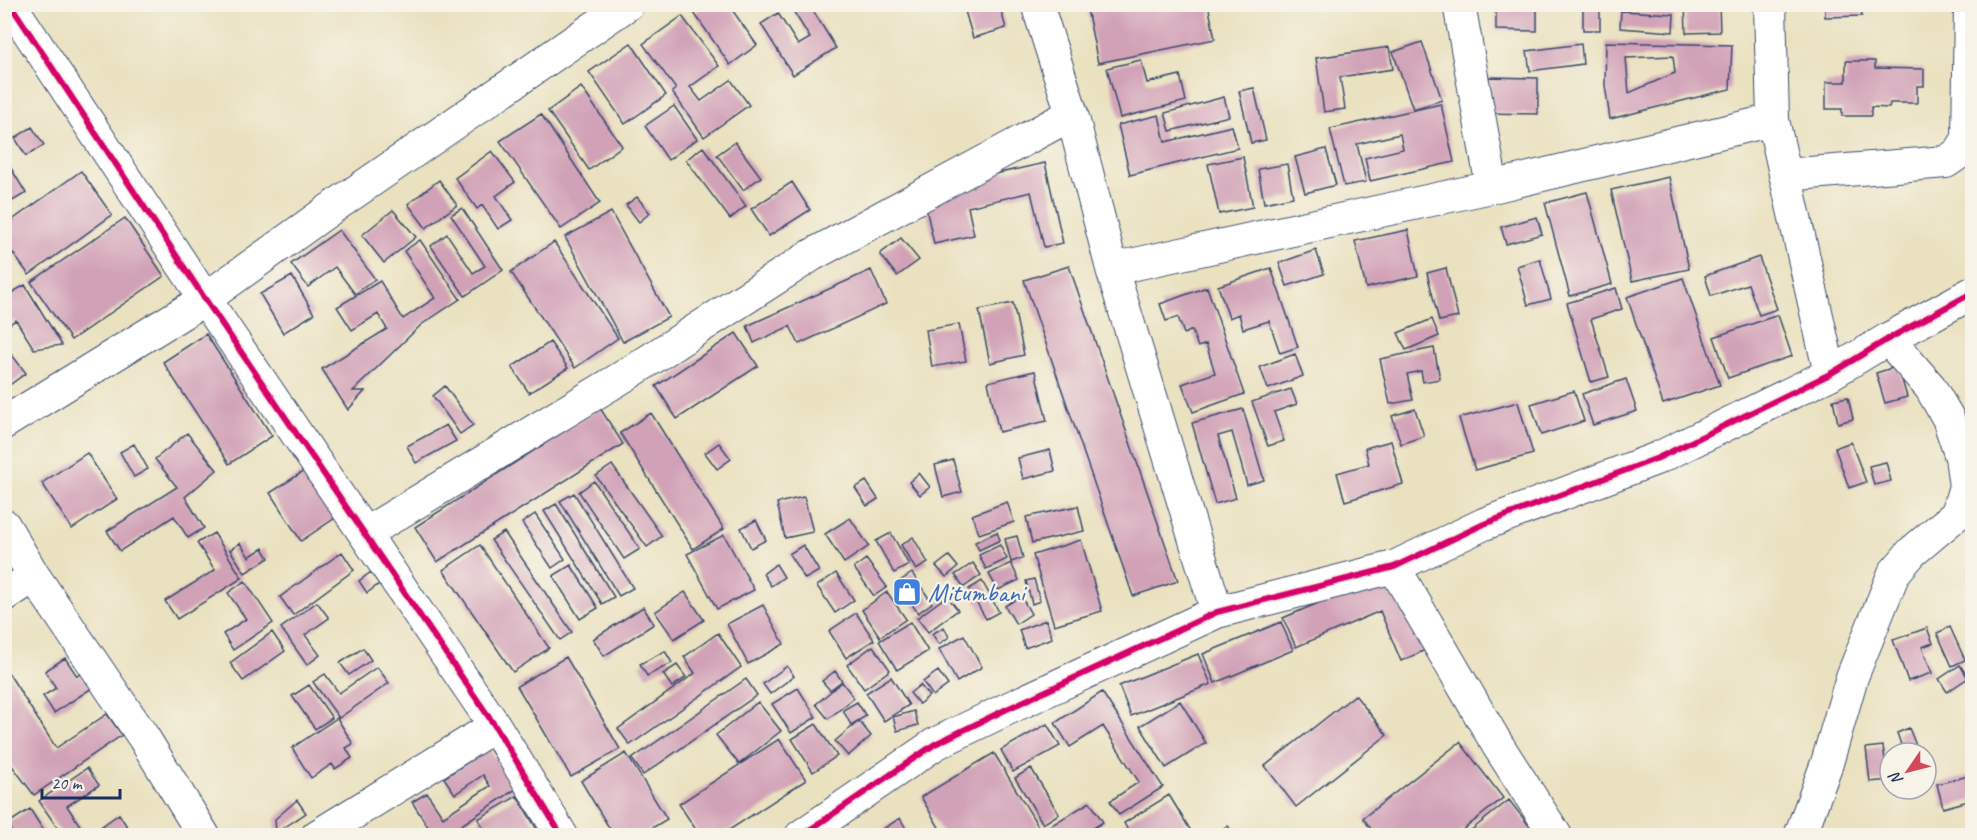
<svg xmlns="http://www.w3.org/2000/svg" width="1977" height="840" font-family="Caveat,sans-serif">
<rect width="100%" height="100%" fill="#f7f3e8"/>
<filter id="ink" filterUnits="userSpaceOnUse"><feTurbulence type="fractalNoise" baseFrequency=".0167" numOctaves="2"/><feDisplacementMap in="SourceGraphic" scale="12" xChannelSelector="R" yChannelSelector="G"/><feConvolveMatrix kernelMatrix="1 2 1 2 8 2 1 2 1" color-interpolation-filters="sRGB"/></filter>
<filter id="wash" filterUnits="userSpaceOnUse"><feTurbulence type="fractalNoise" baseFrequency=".008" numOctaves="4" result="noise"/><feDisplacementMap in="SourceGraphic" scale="24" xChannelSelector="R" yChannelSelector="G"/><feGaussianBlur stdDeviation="1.35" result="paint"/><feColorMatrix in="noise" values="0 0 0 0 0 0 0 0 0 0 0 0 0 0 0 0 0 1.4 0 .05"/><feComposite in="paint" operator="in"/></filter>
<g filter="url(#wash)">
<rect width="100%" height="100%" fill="#eae1c0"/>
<g id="blocks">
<path fill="#d1a2b7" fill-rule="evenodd" d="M707,4h21l29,41 -27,20 -36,-52z
M789,4h20l27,44 -43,27 -32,-51 17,-11 20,32 12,-7z
M990,4h9l7,24 -33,10 -8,-27z
M1110,4h98l7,35 -117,24 -11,-54z
M1496,4h41v27l-41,-1z
M1583,4h17v26h-17z
M1685,4h34l1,28 -34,1z
M1825,4h36l1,12 -37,1z
M1621,11l53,3 -1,18 -53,-4z
M682,16l37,50 -29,21 11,14 30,-21 18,25 -45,32 -32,-45 4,-3 -33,-45z
M1422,42l20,58 -29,9 -20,-57z
M1606,42l126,3 -2,44 -120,30 -5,-34zM1673,56l2,17 -46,20 -3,-35z
M631,43l35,52 -41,29 -36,-52z
M1581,44l2,20 -53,7 -3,-20z
M1389,47l4,22 -53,8 5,32 -21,3 -8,-54z
M1141,60l6,23 33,-8 6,26 -66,17 -13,-50z
M1846,61h29v7l49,1v17h-7v17h-27l-1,5 -18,-1v9h-29v-7h-16v-27h20z
M1488,77l50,1v36l-50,-1z
M581,87l41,59 -33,24 -41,-59z
M1254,88l12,52 -15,3 -12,-52z
M1224,97l5,19 -59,15 -5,-18z
M1441,104l13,58 -84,19 -5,-23 38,-9 -3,-15 -43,10 9,38 -22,4 -14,-57z
M674,106l23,33 -29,21 -23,-34z
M541,114l59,89 -39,26 -61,-88z
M1159,115l6,27 67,-16 6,22 -108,27 -12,-50z
M32,127l12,18 -18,11 -11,-18z
M735,142l26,35 -18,13 -26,-35z
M703,147l43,59 -16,13 -44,-59z
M1326,149l10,36 -31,8 -10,-36z
M492,151l23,31 -19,14 16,24 -14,9 -16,-24 -5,4 -22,-31z
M1243,157l10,50 -34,7 -11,-50z
M7,162l19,31 -22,13v-42z
M1045,163l18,80 -19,4 -13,-55 -63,15 6,28 -40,9 -12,-54z
M1287,164l6,33 -29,6 -6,-34z
M81,171l31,44 -83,60 -25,-34v-15z
M1669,177l20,92 -57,12 -21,-91z
M439,180l18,25 -31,23 -18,-24z
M792,182l18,28 -41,26 -18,-27z
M1587,192l25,92 -42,12 -25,-93z
M637,197l13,16 -11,9 -13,-17z
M462,208l41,62 -38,26 -34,-50 16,-12 26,39 12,-7 -34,-51z
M393,210l23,27 -32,26 -22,-28z
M611,212l58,105 -46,25 -58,-105z
M1537,217l5,17 -36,10 -5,-17z
M125,218l39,58 -93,64 -40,-58z
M339,230l36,49 -20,15 -20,-27 -27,20 -17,-23z
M1408,230l10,46 -52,12 -11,-47z
M901,238l18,22 -22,16 -17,-22z
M420,240l40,59 -39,26 -68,66h12l-17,19 -26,-41 65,-40 -9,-15 -26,16 -15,-23 43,-26 23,38 32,-21 -31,-47z
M554,242l64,96 -43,30 -64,-96z
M1316,250l8,24 -37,12 -8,-23z
M1759,257l18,52 -18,6 -11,-31 -37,12 -6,-20z
M1540,259l11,40 -23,6 -11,-39z
M1069,266l109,315 -45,15 -109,-316z
M1271,268l27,79 -18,6 -11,-32 -26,8 -4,-15 -10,4 -11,-32z
M1446,268l12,49 -19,4 -12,-48z
M871,270l15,34 -87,40 -9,-18 -36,17 -7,-17z
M292,276l22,38 -31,19 -23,-39z
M1683,278l37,107 -57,19 -36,-107z
M25,285l37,60 -28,4 -18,-29 -12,7v-30z
M1207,287l37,107 -51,18 -11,-28 33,-11 -9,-29 -8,3 -6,-17 -8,4 -6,-17 -12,4 -6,-17z
M1616,288l6,21 -31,10 18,58 -18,5 -24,-79z
M1013,303l11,52 -34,8 -11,-53z
M1778,315l14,41 -64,22 -14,-41z
M1432,319l7,17 -33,14 -8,-17z
M959,324l7,37 -34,6 -6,-37z
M736,333l22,33 -81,53 -21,-33z
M206,334l66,102 -43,28 -66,-102z
M550,342l18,26 -39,25 -17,-26z
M1434,348l6,31 -17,3 -2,-11 -14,3 6,26 -23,4 -10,-45z
M1295,354l8,22 -35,13 -8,-22z
M12,355l14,18 -22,16v-28z
M1898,366l9,31 -22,6 -9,-30z
M1035,371l12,50 -48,11 -11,-50z
M1626,379l11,32 -44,14 -11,-31z
M445,386l28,39 -13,9 -27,-38z
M1291,389l6,15 -23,8 10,29 -16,5 -16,-44z
M1574,391l10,30 -43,14 -10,-31z
M1848,397l5,22 -15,4 -5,-23z
M1518,402l15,52 -58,16 -16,-52z
M600,408l23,36 -186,118 -22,-35z
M1243,409l21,71 -17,5 -15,-53 -14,4 18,62 -21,6 -23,-81z
M1415,409l9,27 -23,8 -9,-28z
M651,413l73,116 -31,20 -73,-116z
M446,425l10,16 -40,22 -9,-17z
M187,433l30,37 -32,27 19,31 -16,10 -14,-22 -54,35 -13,-20 70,-44 -22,-28z
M1391,441l12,43 -58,17 -8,-28 32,-9 -4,-16z
M1851,442l15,40 -17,6 -14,-40z
M719,443l12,16 -14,10 -12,-16z
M134,444l14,25 -14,8 -14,-25z
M1050,450l5,21 -32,8 -5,-21z
M87,453l30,46 -45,30 -30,-46z
M953,460l9,32 -19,5 -8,-32z
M1886,462l5,19 -17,4 -5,-19z
M612,465l50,71 -15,11 -51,-71z
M307,469l31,47 -37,25 -31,-48z
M919,473l11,14 -10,8 -11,-13z
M594,481l46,68 -16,10 -45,-67z
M866,481l12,18 -11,7 -12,-18z
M574,493l59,95 -14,8 -59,-95z
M804,497l9,35 -28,6 -8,-35z
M1007,502l7,20 -35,12 -7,-19z
M556,504l58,93 -12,7 -58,-93z
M1078,506l6,25 -52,12 -6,-26z
M535,514l30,45 -13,9 -30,-45z
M850,518l19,28 -25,17 -19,-29z
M756,520l10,20 -15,8 -10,-20z
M504,532l68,100 -12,8 -69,-100z
M997,532l3,8 -21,10 -4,-8z
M214,533l28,45 -65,41 -12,-18 50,-31 -18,-27z
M891,533l18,32 -15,8 -18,-32z
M724,535l30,55 -37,19 -30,-55z
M1017,536l6,22 -12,4 -6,-23z
M913,537l15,26 -12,7 -15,-25z
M1081,540l21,71 -48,14 -21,-70z
M240,543l9,14 14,-9 6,10 -24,15 -15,-23z
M480,545l69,103 -36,24 -70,-102z
M803,545l16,26 -14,8 -16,-25z
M1000,545l7,14 -21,10 -7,-14z
M342,552l12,18 -61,45 -13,-18z
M949,556l9,11 -12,10 -10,-11z
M866,559l21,28 -13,9 -20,-28z
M973,563l8,12 -17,12 -9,-12z
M1011,563l8,17 -21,10 -9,-16z
M776,564l8,13 -13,9 -8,-12z
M571,565l27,43 -18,11 -27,-43z
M371,572l8,12 -12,9 -8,-12z
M836,573l18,27 -19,13 -18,-27z
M912,573l20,30 -14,10 -21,-30z
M1387,574l43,74 -29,13 -21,-50 -84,36 -13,-29z
M1034,579l6,22 -8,3 -6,-23z
M245,581l28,42 -40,27 -10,-16 23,-15 -18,-26z
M982,581l17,31 -13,7 -17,-30z
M685,592l19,28 -30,19 -19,-27z
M887,592l19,27 -26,18 -18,-27z
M947,596l11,14 -30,22 -11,-14z
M1021,596l10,18 -15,10 -11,-18z
M317,602l12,16 -24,17 15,20 -13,10 -26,-37z
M763,605l21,39 -36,20 -21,-40z
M643,607l11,17 -50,32 -11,-17z
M856,613l18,27 -28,18 -17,-27z
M1046,620l6,18 -27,10 -6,-18z
M910,622l18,29 -31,19 -18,-29z
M1281,622l12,28 -78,33 -12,-29z
M944,627l5,10 -10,7 -7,-10z
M1950,627l15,33 -13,6 -15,-33z
M1927,628l6,15 -11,4 10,26 -24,8 -15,-41z
M272,632l13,19 -42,30 -13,-18z
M718,633l23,34 -111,78 -12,-16 77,-56 -11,-16z
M964,635l18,32 -25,15 -18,-33z
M873,646l17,24 -26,19 -17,-24z
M363,648l8,12 -22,15 -9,-12z
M665,651l7,12 -25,13 -7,-12z
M1198,654l13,30 -80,32 -12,-30z
M566,657l54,92 -49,28 -54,-91z
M65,658l12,18 11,-7 10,15 -44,29 -11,-17 13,-8 -11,-17z
M677,665l9,12 -14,10 -9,-13z
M1960,665l8,13 -21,14 -8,-13z
M4,666l52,82 51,-34 15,21 -88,60 -30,-40z
M787,666l7,10 -24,18 -7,-10z
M377,667l12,16 -50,35 -26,-36 12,-8 14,19z
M835,671l7,10 -12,9 -8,-9z
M938,671l10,14 -15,11 -10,-14z
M891,677l18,28 -25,16 -18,-28z
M746,679l11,16 -114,80 -11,-16z
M842,682l12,16 -26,21 -12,-15z
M309,685l23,33 -17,11 -23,-33z
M920,685l9,11 -10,8 -9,-11z
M798,688l18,29 -25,16 -19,-29z
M1102,692l61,95 -44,28 -9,-14 29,-19 -36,-56 -33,21 -15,-24z
M1355,695l32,40 -91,72 -31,-41z
M1180,701l26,42 -40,25 -26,-42z
M758,702l23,29 -42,33 -23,-29z
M857,702l9,14 -15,9 -8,-15z
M914,711l4,14 -21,6 -4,-14z
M337,718l16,26 -7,4 6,10 -17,11 -3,-5 -21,14 -19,-30z
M859,721l12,15 -23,20 -13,-15z
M816,724l21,32 -24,16 -21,-33z
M1047,724l13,22 -47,26 -12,-22z
M1909,728l8,20 -13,5 -7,-20z
M779,739l27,41 -86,56h-20l-21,-32z
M1460,742l43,56 -48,38h-79l-13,-18z
M1883,746l2,14h5v20l-20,2 -4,-34z
M489,748l27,41 -71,47h-11l-22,-34 15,-9 16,24 47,-31 -7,-11 -28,19 -11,-16z
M626,753l41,66 -28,17h-25l-33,-55z
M994,753l50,83h-100l-23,-39z
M87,768l12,17 -32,21 14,21 -12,9h-6l-24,-35z
M1031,768l28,46 -16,10 -28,-46z
M1972,775v25l-29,8 -6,-24z
M1169,795l25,41h-25l-4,-6 -11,6h-23l-7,-13z
M517,796l24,40h-53l-10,-17z
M297,800l9,13 -30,20 -1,-14z
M1509,800l28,36h-73z
M1090,802l13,20 -22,14h-32l-4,-7z
M30,809l17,27h-33l-7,-12z
M119,814l12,19 -3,3h-40z
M900,818l10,18h-38z
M1228,826l7,10h-14l-2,-4z"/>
</g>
</g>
<g filter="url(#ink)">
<use href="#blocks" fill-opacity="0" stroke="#3a4a6d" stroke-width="1.5"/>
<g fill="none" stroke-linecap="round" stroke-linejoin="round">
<g stroke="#3a4a6d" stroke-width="34">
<path id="minor" d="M10,4l195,295 290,427 67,110
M1037,4l35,110 40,155 105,343
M1459,4l33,183
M1770,4l3,116 57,254
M1785,175l161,-13 13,-9 9,-14 2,-135
M1112,269l380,-82 281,-67
M4,423l201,-124 124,-89 299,-206
M4,525l30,51 110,162 60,98
M366,533l268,-163 178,-115 260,-141
M1394,567l103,177 59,92
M4,596l30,-20
M317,836l178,-110
M801,836l134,-92 72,-35 210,-97 177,-45 90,-43 174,-66 172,-84 58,-35 84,-46
M1800,836l27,-73 25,-86 42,-104 18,-21 45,-38 8,-28 -4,-29 -13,-39 -18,-31 -42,-48"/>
</g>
<use href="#minor" stroke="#fff" stroke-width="32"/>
<g stroke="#f7f3e8" stroke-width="10">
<path id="cycleway" d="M10,4l195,295 290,427 67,110
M801,836l134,-92 72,-35 210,-97 177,-45 90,-43 174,-66 172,-84 58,-35 84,-46"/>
</g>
<use href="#cycleway" stroke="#d6006c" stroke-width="6"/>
</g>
</g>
<defs>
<g id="shop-square" transform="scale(1.5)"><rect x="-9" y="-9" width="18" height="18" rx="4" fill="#3f7fe0" stroke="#f7f3e8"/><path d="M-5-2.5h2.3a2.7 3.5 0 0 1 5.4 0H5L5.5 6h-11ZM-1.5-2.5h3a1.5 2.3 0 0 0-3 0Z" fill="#fff"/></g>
</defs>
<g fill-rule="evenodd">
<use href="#shop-square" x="907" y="592"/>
</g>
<g text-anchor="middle" stroke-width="4.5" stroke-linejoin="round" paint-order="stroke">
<g font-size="26" fill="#366cbe" stroke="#f7f3e8" text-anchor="start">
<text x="928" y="601">Mitumbani</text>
</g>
</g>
<rect width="1977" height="840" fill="none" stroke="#f7f3e8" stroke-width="24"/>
<g transform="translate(1908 771) rotate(235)"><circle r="28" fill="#f7f3e8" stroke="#9fa5b1" stroke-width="1.5"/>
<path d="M0-4.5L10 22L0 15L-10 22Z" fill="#d1495b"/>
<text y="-9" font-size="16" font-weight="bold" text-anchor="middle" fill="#1b2f5e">N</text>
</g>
<path d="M42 789v9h78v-9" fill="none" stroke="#1b2f5e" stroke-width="3"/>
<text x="51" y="789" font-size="18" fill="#1b2f5e" stroke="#f7f3e8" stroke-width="4.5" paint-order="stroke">20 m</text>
</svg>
